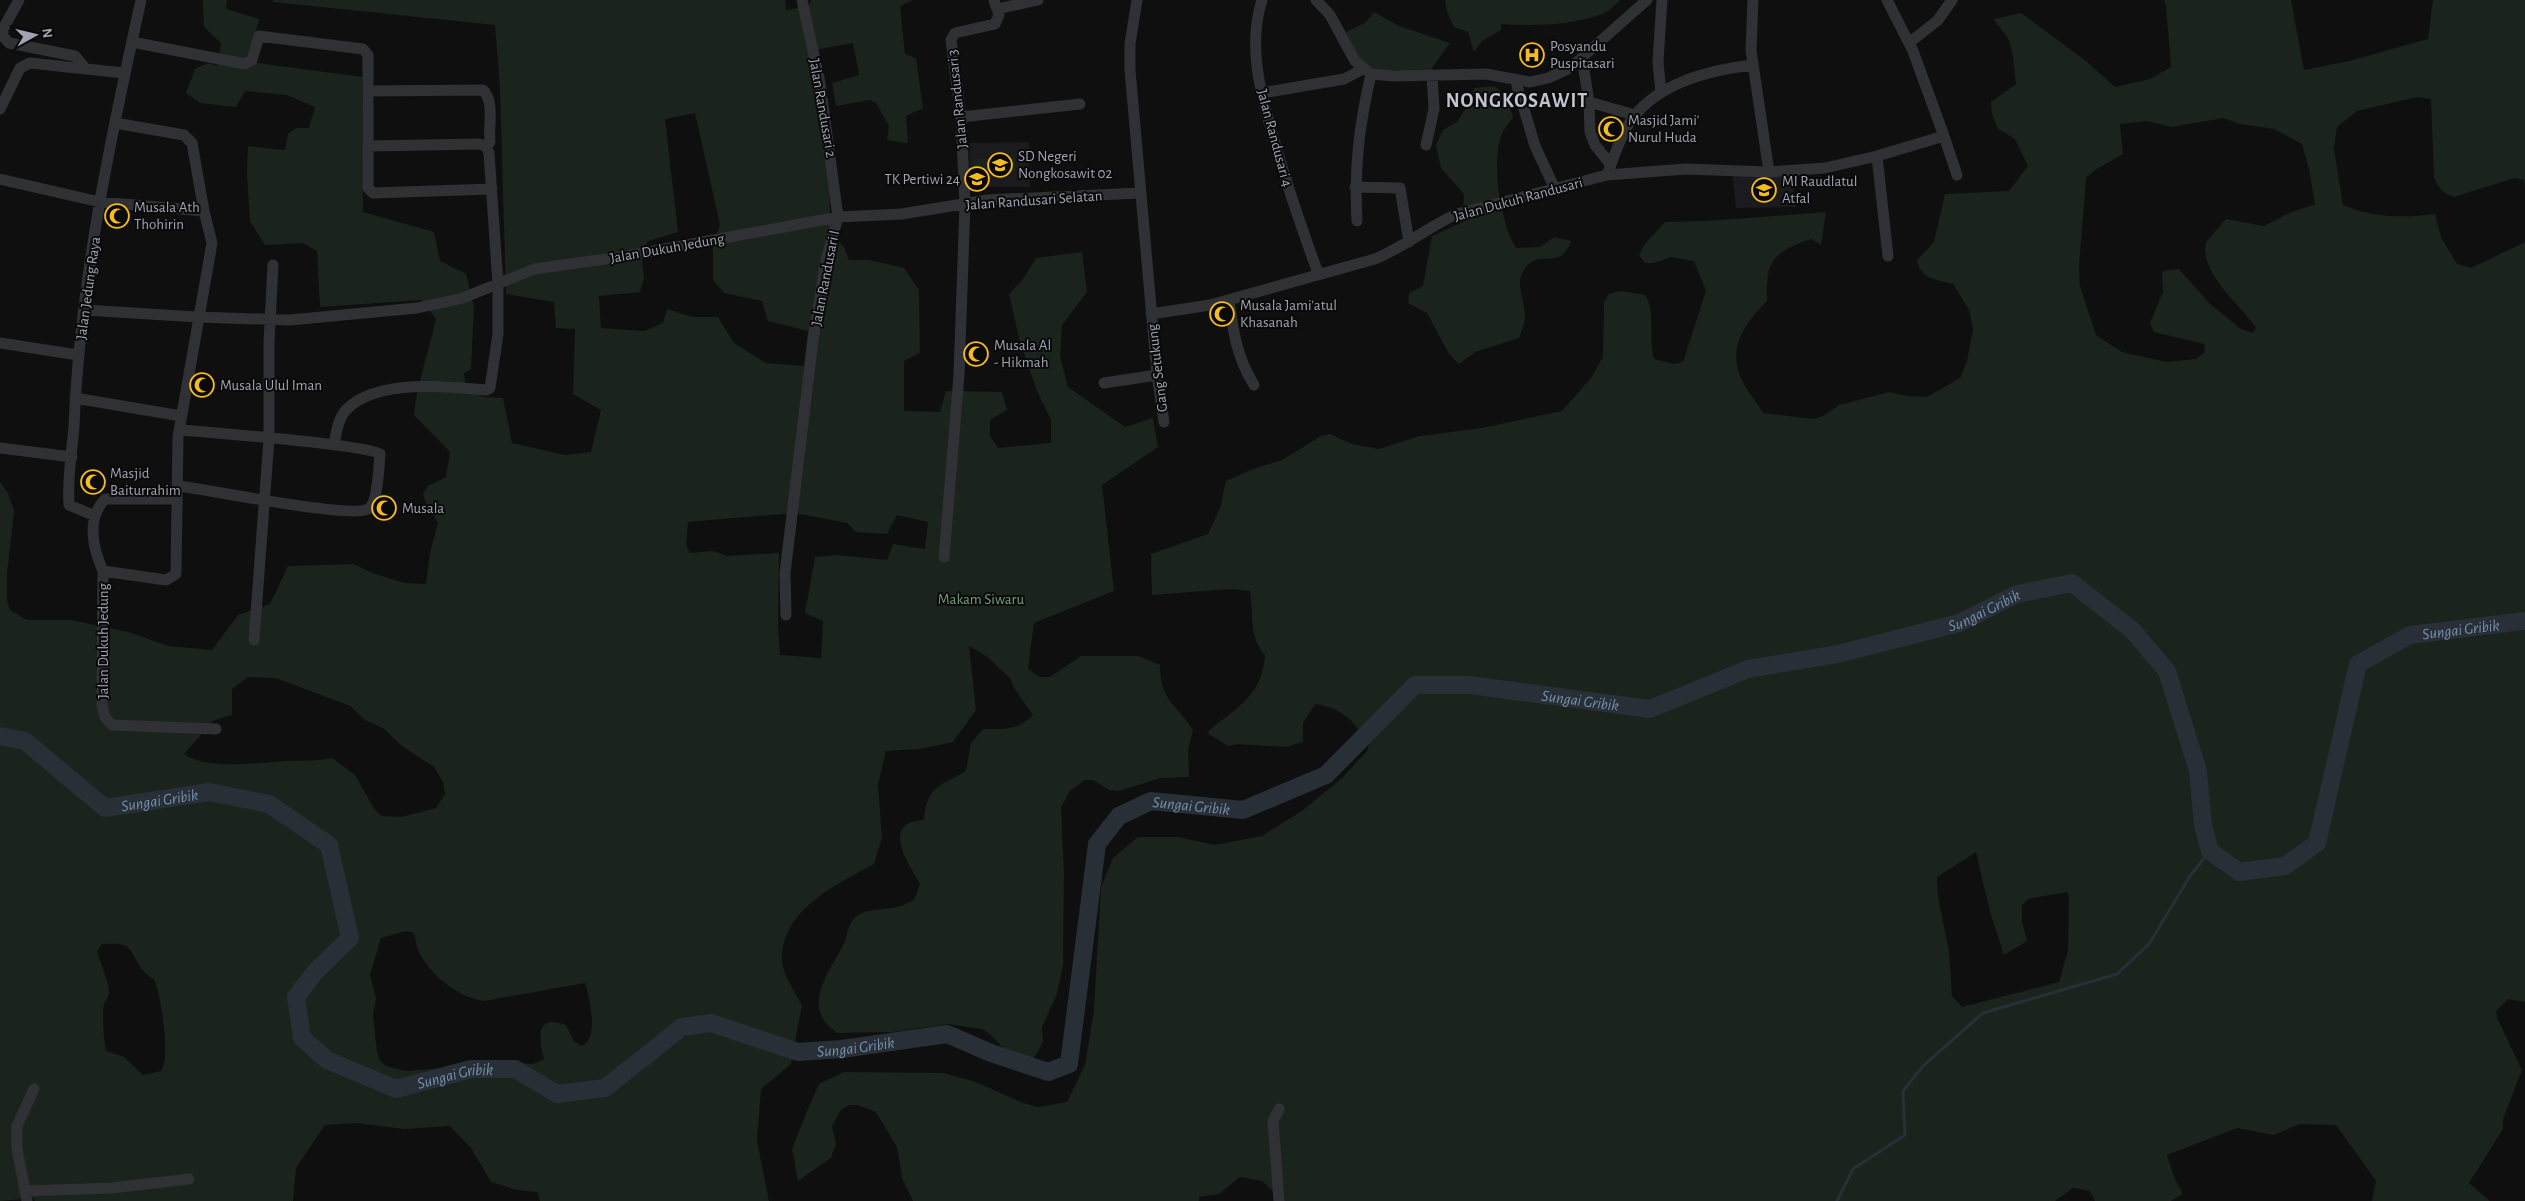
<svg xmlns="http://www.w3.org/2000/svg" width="2525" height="1201" font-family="'Alegreya Sans',sans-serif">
<rect width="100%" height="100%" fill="#0f0f10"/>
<path fill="#1b1b1d" d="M1029,142l1,45h-60l-1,-44z
M1732,172l60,2 4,33 -60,1z"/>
<path fill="#1b231d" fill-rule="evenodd" d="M203,0h24l-1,9 33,10 -10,39 8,5 105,14 1,135 71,20 6,29 26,13 8,33 -3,62 -7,4 2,18 18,6 19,1 9,45 53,12 26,-3 10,-42 -28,-16 2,-65 -19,-1 -2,-26 -48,-8 -6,-205 -5,-64 -222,-23v-2h512l1,10 22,-4 4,-6h101l-13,6 5,48 11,4 7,50 -17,8 2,27 -21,-3 2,-14 -13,-23 -6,-3 -34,6 -4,-23 27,-8 -6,-32 -44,8 20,115 1,67 14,14 5,13h20l35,8 15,22 1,63 -16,8v50l36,1 6,-21 56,1 5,18 -17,10v16l8,12 53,-5v-23l-14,-29 -17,-49 -11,-48 14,-15 13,-21 46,-6 5,40 -25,33 -2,32 8,30 57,40 28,-9 5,29 -56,38 12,106 -80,32 -6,46 12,8h10l31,-21h57l22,9c0,37 17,39 33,65l-5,19 1,28 -28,1 -43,13 -9,-1 -16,-10h-8l-15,11 -9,16 3,67 -1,92 -6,28 -15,33 1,15 -5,10 -6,7 -10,-1 -19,-10 -13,-14 -8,-5 -34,-5 -56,8 -54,1c-37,-22 -12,-57 3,-84 7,-11 6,-27 17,-34 11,-7 26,-5 38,-8 7,-1 12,-4 18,-7l6,-16c-6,-12 -34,-49 -11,-61 4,-2 11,-2 15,-4 3,-33 15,-32 42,-48l5,-28 12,-14c22,0 33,2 50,-14l-19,-27 -4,-10 -24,-22 -17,-10 7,64 -23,32 -33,7 -34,2 -8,33 4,54 -8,26c-38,21 -92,45 -92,95 0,14 13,34 20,46l-11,59 -30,25 -4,52 12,60h-229l-3,-9 -20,-2 -26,-8 -20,-34 -21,-22 -46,3 -47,-6 -32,2 -29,43 -3,33h-258l-1,-3 -34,3v-719l8,11 6,18 -7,63v27l3,9 17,10h44l57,12 41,14 43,4 26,-35 32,-11 18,-38 65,-2 22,10 30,9 21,1 4,-31 8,-30 -12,-20 -3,-9 5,-8 18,-9 4,-25 -36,-37c3,-32 15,-64 22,-96l-15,-19 -101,7 -3,-56 -14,-8 -38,2 -15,-24 -3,-47 1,-28 37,4 3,-16 8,-6h13l6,-21 -28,-12 -42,-4 -9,16 -36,-4 -14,-10 9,-24 13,-6 9,3 4,-23 -17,-16zM695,113l25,112 -7,21v34l11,13 38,8 6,20 40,10 -4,35 -38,-3 -32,-20 -16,-26h-25l-26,-8 -4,14 -19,8 -43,-3 -2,-32 41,-4 4,-14 -3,-28 8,-9 29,-9 -13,-113zM795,513l52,10 9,9 31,2 10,-19 31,7 -3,27 -32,-5 -6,16 -50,-5 -22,2 -10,56 18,8 -2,37 -41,-3 -2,-29 1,-73 -52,3 -14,-5 -23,2 -4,-8 2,-23zM248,677l28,1 74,28 15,14 18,8 19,18 32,21 9,15 2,12 -9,14 -34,9 -20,-1 -7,-6 -20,-35 -23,-17c-16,4 -30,2 -46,3 -27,2 -80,9 -102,-7l30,-34 18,-5v-26zM406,931l8,2c2,7 3,17 7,23 12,21 39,42 63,45l101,-18c5,16 14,55 -3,63l-8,-5 -8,-16c-32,-12 -27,15 -22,34l-11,5 -22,-2 -104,9 -21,-5 -6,-5 -3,-9 -4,-36 3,-18 -6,-23 11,-37zM102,944c7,0 15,-1 21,1 13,4 12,25 31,34 7,17 17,78 7,92l-18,4 -19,-18 -18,-6c-2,-8 -4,-39 -2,-47 2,-4 5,-6 5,-11 0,-14 -9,-28 -12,-42z
M1445,0h175c-5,5 -12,12 -18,14 -33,12 -68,12 -101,10v6l-19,11 -8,11 -6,-20 -14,-5 -7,-15z
M2164,0h127l13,70 45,-9 79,-22 5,-39h92v190l-1,-10 -9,-2 -61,19c-11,-4 -16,-9 -20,-20l-3,-78 -13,-2 -61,14 -20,16 -3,22 9,56c31,13 60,13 92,9l6,23 16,27 14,4 54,-26v760l-17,-3 -12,12 2,9 24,50 -19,49v10l-34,54 21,18h-118l4,-20 -40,-56 -36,-1 -26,11 -37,-7 -70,27 7,22 9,17 -12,7h-76l-5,-10 -17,-3 -18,13h-772l-21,-20 -22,-4 -21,17 -20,3v4h-286l-11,-23 -5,-31 -21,-35 -18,-7h-9l-8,5 -9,16 4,18 -5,14 -33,23 -6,-32 15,-38 12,-27 25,-12 99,1 33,9 47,21 15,4 29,-5 18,-37 9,-55 7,-123 12,-29 25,-21h40l36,8 48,-9 41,-26 39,-32 25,-27 2,-6c-14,-23 -26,-37 -54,-41l-12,19v19l-18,5 -48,-3 -9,2 -21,-13c8,-9 16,-13 24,-20 21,-16 32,-31 34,-58 -17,-19 -11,-40 -15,-64l-20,-2 -78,6 -1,-41 57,-20 12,-26 6,-27 27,-12 29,-9 39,-24 9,-2 22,10 27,5 41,-13 62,-8 80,-17 29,-33 12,-21 1,-55 5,-8 11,-3 25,4c11,14 3,45 9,64l20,5 9,-2 23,-71 -12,-30 -23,-4 -17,6h-9l-6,-8 5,-10 21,-23 42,-1 119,-9 -5,33 -10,-6c-39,14 -45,21 -44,62 -21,21 -41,47 -25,79 5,11 15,22 21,33l51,6 9,-3 16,-11 50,-13 19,4 19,1 33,-19 7,-17 6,-32 -4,-19 -16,-26c-17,-5 -32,-4 -36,-24l17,-18 11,-48 64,-3 19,-25 -13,-27 -17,-10 -6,-15 -1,-12 25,-18c-2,-15 -2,-36 -10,-49 -3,-5 -9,-9 -12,-16l27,-6 65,48 29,26 35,-8 21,-12 -5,-61zM2223,118l17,6 34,5 28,15 7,25 6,35 -28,10 -23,12 -38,-7 -20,23c-7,32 34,61 50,86l-3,5 -12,-4 -32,-26 -30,-34 -17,2 1,21 -13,31 4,9 50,12 1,8 -9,7 -30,3 -44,-10 -26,-17 -16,-49 -1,-19 7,-89c9,-10 25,-16 37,-24l-3,-30 27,-3 25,6zM1976,852l14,60 14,43 23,-14 -5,-19v-17l6,-6 39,-7 2,4 -1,54 -9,32 -97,25 -10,-11 -3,-45 -11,-54 -1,-20z
M1374,12l25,14 51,17 -20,28 -56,-1 -12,-5 -16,-33 19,-9z
M1494,86l13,10 6,22c-3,4 -7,8 -10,13 -13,28 -3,91 13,117l24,-1 14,-10 17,4c-10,31 -30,7 -45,26 -13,15 0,34 -1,52 -1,6 -4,13 -6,19l-44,14 -16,12 -10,-10 -22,-41 -19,-10 1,-10 14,-7 9,-50 31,-14 1,-28 -23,-26 -5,-23 7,-15 14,-8 14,-21 3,-13z
M973,159h42v11h-42z"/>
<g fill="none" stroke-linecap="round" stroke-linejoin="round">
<path stroke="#282f36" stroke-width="3" d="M1837,1201l16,-32 52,-34 -2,-44 20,-25 60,-53 134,-39 32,-30 41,-68 20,-25"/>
<path stroke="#282f36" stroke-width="18" id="s1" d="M0,736l25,5 80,67 104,-16 60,12 60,41 21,93 -35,34 -19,25 6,41 25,22 69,29 75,-20h44l42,25 48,-6 77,-61 29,-4 87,29 44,-3 105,-15 44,19 57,19 21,-8 28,-220 22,-28 32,-15 92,9 83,-35 89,-90h54l181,24 98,-40 90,-15 121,-31 58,-29 55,-11 60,47 35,41 31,100 5,54 7,26 29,21 46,-6 32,-23 41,-179 52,-29 115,-14"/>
<path stroke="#303135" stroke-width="11" d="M19,0l-16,29v7l6,7 66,13 10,12
M1137,0l-7,44v26l27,305 7,47
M1262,0c-16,50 1,101 15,150 12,41 26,82 41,123
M1316,0l14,15 25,46 16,13 23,2 92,-2 44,8 18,-4 22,-10 77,-68
M1753,0l-2,50 18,122
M997,9l41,-9
M132,42l113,22 7,-4 7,-24 104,13 5,6v91l111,-2 7,2 3,7 9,131v50l-8,54 -4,2c-39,-4 -109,-11 -139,19 -9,9 -11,24 -13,36
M1909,43l29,-23 14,-20
M1582,58l7,44 1,30 5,13 16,20
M1515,79l20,67 20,43
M368,91l115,-1c12,12 5,36 7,52l-4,4
M1262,93l82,-14 19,-10
M1661,93l-3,-31 4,-62
M1589,102l46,13
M0,109l20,-41 10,-5 94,10
M961,117l119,-13
M115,123l69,12 8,8 12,68 8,32 -34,194 -2,137 -10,6 -63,-9c-10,-22 -17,-52 2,-72h72
M1944,136l13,39
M1426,145l8,-36 -2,-34
M368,146v42l5,5 119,-4
M1877,156l11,100
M1607,175c7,-18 13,-38 23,-53 26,-39 79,-52 123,-57
M0,179l100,23 104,9
M1355,187l45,1 9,54
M1357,221c-3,-55 2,-94 14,-147
M1229,300c4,31 8,58 25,85
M85,310l112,7 93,3 127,-12 46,-10 71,-29 93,-13 211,-39 64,-3 85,-14 153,-7
M1151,314l59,-9 165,-46c29,-12 53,-32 82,-45l150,-39 79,-6 83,3 56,-4 52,-12 67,-20 -31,-85 -26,-51
M0,343l78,12
M1104,383l53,-8
M75,398l106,18
M0,448l72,9
M178,486c29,3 172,33 190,23 10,-5 11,-44 12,-55 -7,-9 -176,-22 -201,-24
M95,516l-26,-11c-2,-26 3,-53 5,-79 6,-144 36,-286 67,-426
M944,557l15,-182 6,-171 -4,-87 -10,-77 4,-7 40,-9 4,-9 -5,-15
M103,571l-1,134 3,12 7,8 104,4
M786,615l-1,-42 28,-233 13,-80 12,-43 -18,-134 -18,-83
M254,640l15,-201v-96l4,-78
M1279,1109l-6,12 6,80
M26,1191l85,-3 78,-9
M27,1201l-10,-52v-23l17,-37"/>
</g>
<defs>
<g id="hospital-ring" transform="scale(1.25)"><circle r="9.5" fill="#0a0a0b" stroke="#f6ba22" stroke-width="1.5"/><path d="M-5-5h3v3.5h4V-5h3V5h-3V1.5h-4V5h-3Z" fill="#f6ba22"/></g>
<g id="mosque-ring" transform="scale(1.25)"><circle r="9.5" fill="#0a0a0b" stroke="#f6ba22" stroke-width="1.5"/><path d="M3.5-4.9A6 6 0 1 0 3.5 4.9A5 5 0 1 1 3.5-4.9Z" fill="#f6ba22"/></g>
<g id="school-ring" transform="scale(1.25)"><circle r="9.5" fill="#0a0a0b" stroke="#f6ba22" stroke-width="1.5"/><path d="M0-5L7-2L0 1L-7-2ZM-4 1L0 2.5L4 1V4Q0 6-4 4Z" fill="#f6ba22"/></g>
</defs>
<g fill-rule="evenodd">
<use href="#hospital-ring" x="1532" y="55"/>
<use href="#mosque-ring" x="1611" y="129"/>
<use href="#school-ring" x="1000" y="165"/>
<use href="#school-ring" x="977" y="179"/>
<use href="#school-ring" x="1764" y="190"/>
<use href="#mosque-ring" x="117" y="216"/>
<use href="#mosque-ring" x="1222" y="314"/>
<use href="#mosque-ring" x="976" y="354"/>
<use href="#mosque-ring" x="202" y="385"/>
<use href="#mosque-ring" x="93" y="482"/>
<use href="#mosque-ring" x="384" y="508"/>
</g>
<g text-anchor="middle" stroke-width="4" stroke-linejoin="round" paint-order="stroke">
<g font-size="15" fill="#a0a4b2" stroke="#0a0a0b" text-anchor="start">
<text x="1550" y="51">Posyandu<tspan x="1550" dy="17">Puspitasari</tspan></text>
<text x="1628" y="125">Masjid Jami'<tspan x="1628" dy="17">Nurul Huda</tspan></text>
<text x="1018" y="161">SD Negeri<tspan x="1018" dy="17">Nongkosawit 02</tspan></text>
<text x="960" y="184" text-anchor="end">TK Pertiwi 24</text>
<text x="1782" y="186">MI Raudlatul<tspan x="1782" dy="17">Atfal</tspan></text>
<text x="134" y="212">Musala Ath<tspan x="134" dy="17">Thohirin</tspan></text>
<text x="1240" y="310">Musala Jami'atul<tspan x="1240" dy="17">Khasanah</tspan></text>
<text x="994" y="350">Musala Al<tspan x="994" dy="17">- Hikmah</tspan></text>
<text x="220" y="390">Musala Ulul Iman</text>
<text x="110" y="478">Masjid<tspan x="110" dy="17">Baiturrahim</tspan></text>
<text x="402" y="513">Musala</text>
</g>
<g font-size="15" fill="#a0a4b2" stroke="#0a0a0b">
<text transform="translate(957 99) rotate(-96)" y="5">Jalan Randusari 3</text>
<text transform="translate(823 108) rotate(80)" y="5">Jalan Randusari 2</text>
<text transform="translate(1275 138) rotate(75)" y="5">Jalan Randusari 4</text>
<text transform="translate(1518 199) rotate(-15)" y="5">Jalan Dukuh Randusari</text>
<text transform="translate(1034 200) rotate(-4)" y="5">Jalan Randusari Selatan</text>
<text transform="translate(667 248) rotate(-10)" y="5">Jalan Dukuh Jedung</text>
<text transform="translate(825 278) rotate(-79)" y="5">Jalan Randusari I</text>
<text transform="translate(88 288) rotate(-82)" y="5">Jalan Jedung Raya</text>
<text transform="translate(1157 368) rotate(-97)" y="5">Gang Setukung</text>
<text transform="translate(103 641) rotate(-90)" y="5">Jalan Dukuh Jedung</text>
</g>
<g font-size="15" fill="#769e7a" stroke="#0a0a0b">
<text x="981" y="604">Makam Siwaru</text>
</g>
<g font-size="16" font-style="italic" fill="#7590af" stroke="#0a0a0b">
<text dy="6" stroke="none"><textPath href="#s1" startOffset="2601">Sungai Gribik</textPath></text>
<text dy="6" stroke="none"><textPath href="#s1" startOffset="3426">Sungai Gribik</textPath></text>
<text dy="6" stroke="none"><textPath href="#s1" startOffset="2181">Sungai Gribik</textPath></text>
<text dy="6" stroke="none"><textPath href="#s1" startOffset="185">Sungai Gribik</textPath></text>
<text dy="6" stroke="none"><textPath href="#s1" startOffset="1746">Sungai Gribik</textPath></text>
<text dy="6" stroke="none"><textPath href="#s1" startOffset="1190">Sungai Gribik</textPath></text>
<text dy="6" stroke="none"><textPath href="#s1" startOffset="755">Sungai Gribik</textPath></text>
</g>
<g font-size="20" font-weight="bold" letter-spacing="1" fill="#c1c3ce" stroke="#0a0a0b">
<text x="1517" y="107">NONGKOSAWIT</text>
</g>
</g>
<g transform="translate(35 35) rotate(82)" stroke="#0a0a0b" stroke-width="4" paint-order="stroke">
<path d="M0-4L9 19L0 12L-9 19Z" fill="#a0a4b2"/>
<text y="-8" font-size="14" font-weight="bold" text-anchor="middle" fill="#a0a4b2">N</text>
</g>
</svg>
